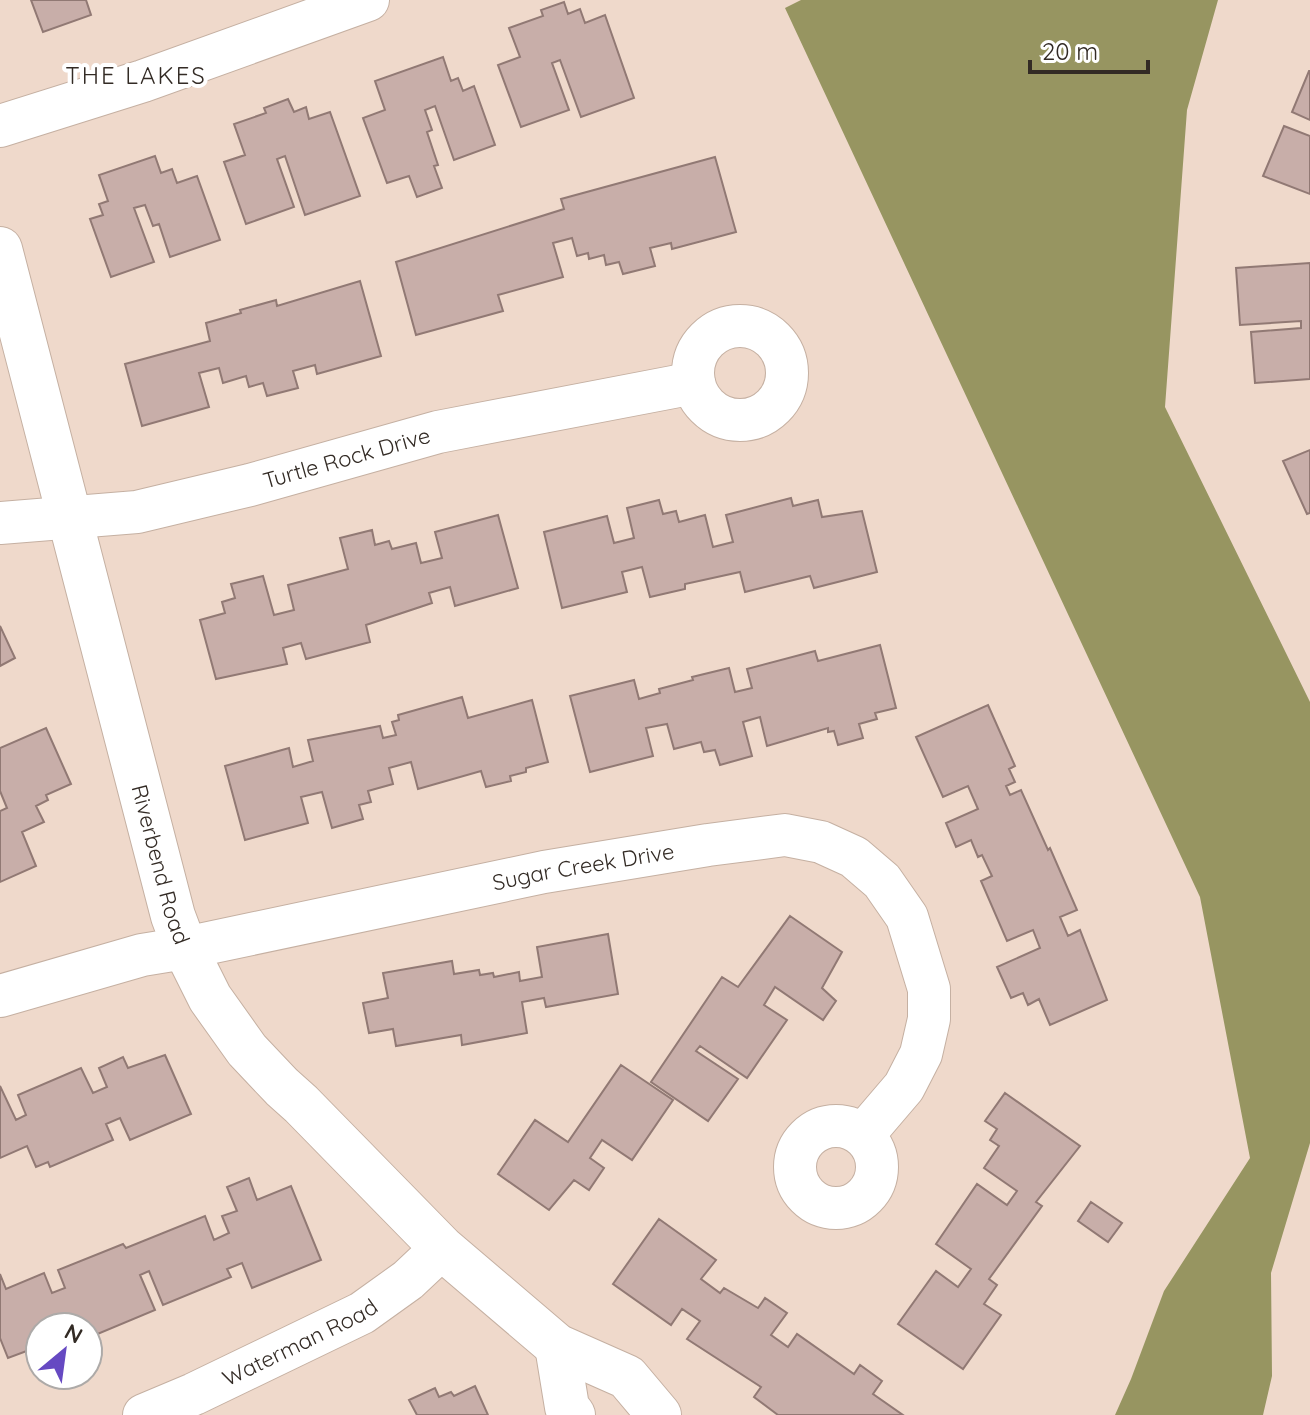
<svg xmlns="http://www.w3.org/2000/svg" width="1310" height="1415" font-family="Quicksand,sans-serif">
<rect width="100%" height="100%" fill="#efd9cb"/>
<path fill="#979561" d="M801,0h417l-31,110 -22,297 145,295v441l-39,130 1,103 -9,39h-148l16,-36 33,-88 86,-133 -50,-261 -415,-889z"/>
<path fill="#c8aea9" stroke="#917974" stroke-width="2" d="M31,0h55l5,15 -48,17z
M564,2l4,12 12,-5 5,14 20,-8 29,83 -53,19 -21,-57 -8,3 17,47 -48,17 -23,-62 22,-8 -11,-29 34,-12 -2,-6z
M443,57l8,24 7,-3 5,13 11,-5 21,59 -41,15 -19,-54 -10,4 7,20 -5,2 11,33 -4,1 8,22 -25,9 -8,-21 -22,7 -24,-65 22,-8 -10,-29z
M1309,71h1v49l-18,-8z
M288,99l6,13 12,-5 3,12 21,-7 30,84 -55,19 -20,-59 -8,3 17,48 -48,17 -22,-62 21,-7 -11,-31 32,-11 -2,-5z
M1284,126l26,10v58l-47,-18z
M155,156l6,17 11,-4 5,14 20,-7 23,64 -50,17 -11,-33 -6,2 -8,-21 -11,3 20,54 -43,15 -21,-58 13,-4 -4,-11 9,-3 -9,-26z
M715,157l21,75 -64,17 -1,-6 -21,5 5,18 -32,8 -4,-12 -13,3 -2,-10 -15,4 -1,-6 -11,3 -5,-18 -19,5 10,34 -65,18 5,16 -87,24 -20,-73 168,-53 -3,-10z
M1310,263v116l-55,4 -4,-51 50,-4v-7l-61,4 -4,-57z
M360,281l21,75 -64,18 -2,-9 -22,6 5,17 -31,8 -4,-13 -14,4 -3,-11 -23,7 -4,-15 -20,5 10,34 -67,19 -17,-62 85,-23 -4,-18 35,-10 -1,-3 36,-10 1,6z
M1310,450v63l-3,1 -24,-53z
M791,498l2,8 25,-6 4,17 40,-6 15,61 -63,16 -4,-12 -65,16 -5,-20 -55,12v5l-35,8 -8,-30 -20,5 5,20 -65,16 -18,-76 63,-16 7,27 20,-5 -7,-30 32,-8 4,14 13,-3 3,11 26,-7 8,32 20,-5 -7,-27z
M498,515l20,73 -63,18 -5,-19 -21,6 3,10 -66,22 4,17 -64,17 -5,-16 -18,5 4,16 -71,15 -16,-59 25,-7 -3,-11 13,-4 -4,-14 32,-8 11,39 20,-5 -6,-25 60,-16 -8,-31 32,-8 3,15 14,-4 3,8 24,-6 5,20 21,-5 -7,-26z
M0,626l15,32 -15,8z
M880,645l16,63 -21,5 2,6 -18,5 4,14 -25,7 -4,-14 -6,1v-4l-61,18 -7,-29 -17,5 9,34 -32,9 -5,-15 -11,2 -3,-10 -27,7 -7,-25 -21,4 7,28 -63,16 -20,-76 64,-16 5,19 21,-6 -1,-4 34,-9 -1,-3 37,-9 6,24 17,-4 -5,-19 68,-18 3,10z
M462,697l6,21 64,-18 16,62 -22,6v4l-16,4 1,5 -25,6 -5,-16 -63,18 -7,-27 -22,6 4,16 -25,7 3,11 -12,3 4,14 -31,9 -10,-36 -21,5 7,26 -63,17 -20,-74 64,-18 4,19 20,-6 -5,-21 72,-14 3,12 13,-3 -4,-13 7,-2 -1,-5z
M988,705l27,61 -6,3 6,13 -9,4 4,9 11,-5 27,60 2,-2 27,62 -17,7 8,19 12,-6 27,70 -57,25 -11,-26 -11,6 -5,-12 -12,5 -14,-31 43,-19 -7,-18 -26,11 -26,-60 11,-5 -10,-21 -4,2 -7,-17 -15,7 -10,-24 32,-14 -10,-23 -25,11 -27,-60z
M46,728l25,56 -25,11 2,5 -12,6 8,16 -22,10 14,34 -36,16v-71l7,-3 -7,-17v-43z
M790,916l52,36 -20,36 14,13 -13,19 -48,-33 -11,18 23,15 -40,58 -47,-32 -4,5 42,28 -30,42 -57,-39 71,-105 16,10z
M608,934l10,60 -72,13 -2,-9 -22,4 5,31 -65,12 -1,-10 -65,11 -3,-17 -24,4 -6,-30 25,-5 -5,-25 69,-12 2,13 25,-4 1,5 13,-2 1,4 25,-5 1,9 22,-4 -5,-30z
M165,1055l26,59 -61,26 -10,-22 -14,6 7,16 -63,27 -2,-5 -12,5 -9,-21 -27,12v-72l16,34 10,-5 -8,-20 63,-27 12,25 14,-6 -8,-19 24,-11 5,11z
M621,1065l52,35 -41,60 -30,-20 -12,18 14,10 -15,22 -15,-10 -25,30 -51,-36 37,-54 33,22z
M1005,1093l75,53 -44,56 6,4 -53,73 8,6 -13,19 17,11 -38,54 -65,-45 38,-53 22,16 13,-18 -35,-25 41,-60 30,21 10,-14 -33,-23 15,-22 -9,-6 7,-11 -12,-8z
M249,1178l8,22 34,-14 30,74 -69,28 -10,-25 -15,6 4,8 -68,28 -14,-34 -9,4 15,35 -67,28v-11h-6l-4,-10 -11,4 2,6h-29v19l-32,12 -8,-20v-64l6,15 38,-16 8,20 13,-5 -7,-18 65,-26 3,4 79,-32 9,24 15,-7 -7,-17 15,-5 -10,-24z
M1091,1202l31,21 -14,19 -30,-21z
M659,1219l57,41 -15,19 19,14 4,-5 34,20 7,-10 22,15 -16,22 17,12 9,-13 57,40 6,-9 22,16 -9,13 30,21h-125l-24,-18 7,-10 -74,-48 13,-18 -18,-12 -11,16 -58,-41z
M475,1386l13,29h-71l-8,-15 26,-12 4,9 12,-5 3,4z"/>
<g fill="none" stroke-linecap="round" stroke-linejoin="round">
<g stroke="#c5b0a2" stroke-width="44">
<g id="street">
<path d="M0,126l143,-45 225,-81"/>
<circle cx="740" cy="373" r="47"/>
<path id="s1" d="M0,523l137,-11 113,-27 188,-53 256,-49"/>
<path id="s2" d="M0,996l142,-41 43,-7 359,-76 164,-27 77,-10 36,7 33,15 28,24 25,36 22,72v30l-8,35 -17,33 -41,48"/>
<circle cx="836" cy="1167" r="41"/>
<path id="s3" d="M144,1415l50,-21 168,-81 46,-33 34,-32"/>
</g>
</g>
<g stroke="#c5b0a2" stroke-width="46">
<g id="secondary">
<path id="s4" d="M0,249l173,667 12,32 25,50 37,52 35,37 19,17 141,144 115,98 70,31 32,38"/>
<path d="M557,1346l10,61 6,8"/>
</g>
</g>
<use href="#street" stroke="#fff" stroke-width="42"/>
<use href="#secondary" stroke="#fff" stroke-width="44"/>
</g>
<g text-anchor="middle" stroke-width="8" stroke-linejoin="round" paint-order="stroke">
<g font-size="22" fill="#332b25" stroke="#fff">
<text dy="8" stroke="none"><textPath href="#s1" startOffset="354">Turtle Rock Drive</textPath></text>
<text dy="8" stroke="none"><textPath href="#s4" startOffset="636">Riverbend Road</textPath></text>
<text dy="8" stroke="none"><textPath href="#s2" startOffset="598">Sugar Creek Drive</textPath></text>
<text dy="8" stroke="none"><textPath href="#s3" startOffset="172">Waterman Road</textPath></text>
</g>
<g font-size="24" letter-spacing="2" fill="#332b25" stroke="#fff">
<text x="136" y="84">THE LAKES</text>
</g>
</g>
<g transform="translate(64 1351) rotate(29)"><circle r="38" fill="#ffffff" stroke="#adaaa8" stroke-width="2"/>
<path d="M0-6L14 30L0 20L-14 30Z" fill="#6649c2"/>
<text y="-12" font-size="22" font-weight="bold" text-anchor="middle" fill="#332b25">N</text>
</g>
<path d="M1030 60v12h118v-12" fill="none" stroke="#332b25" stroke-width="4"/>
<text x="1042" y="60" font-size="24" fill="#332b25" stroke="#ffffff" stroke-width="6" paint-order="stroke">20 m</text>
</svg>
